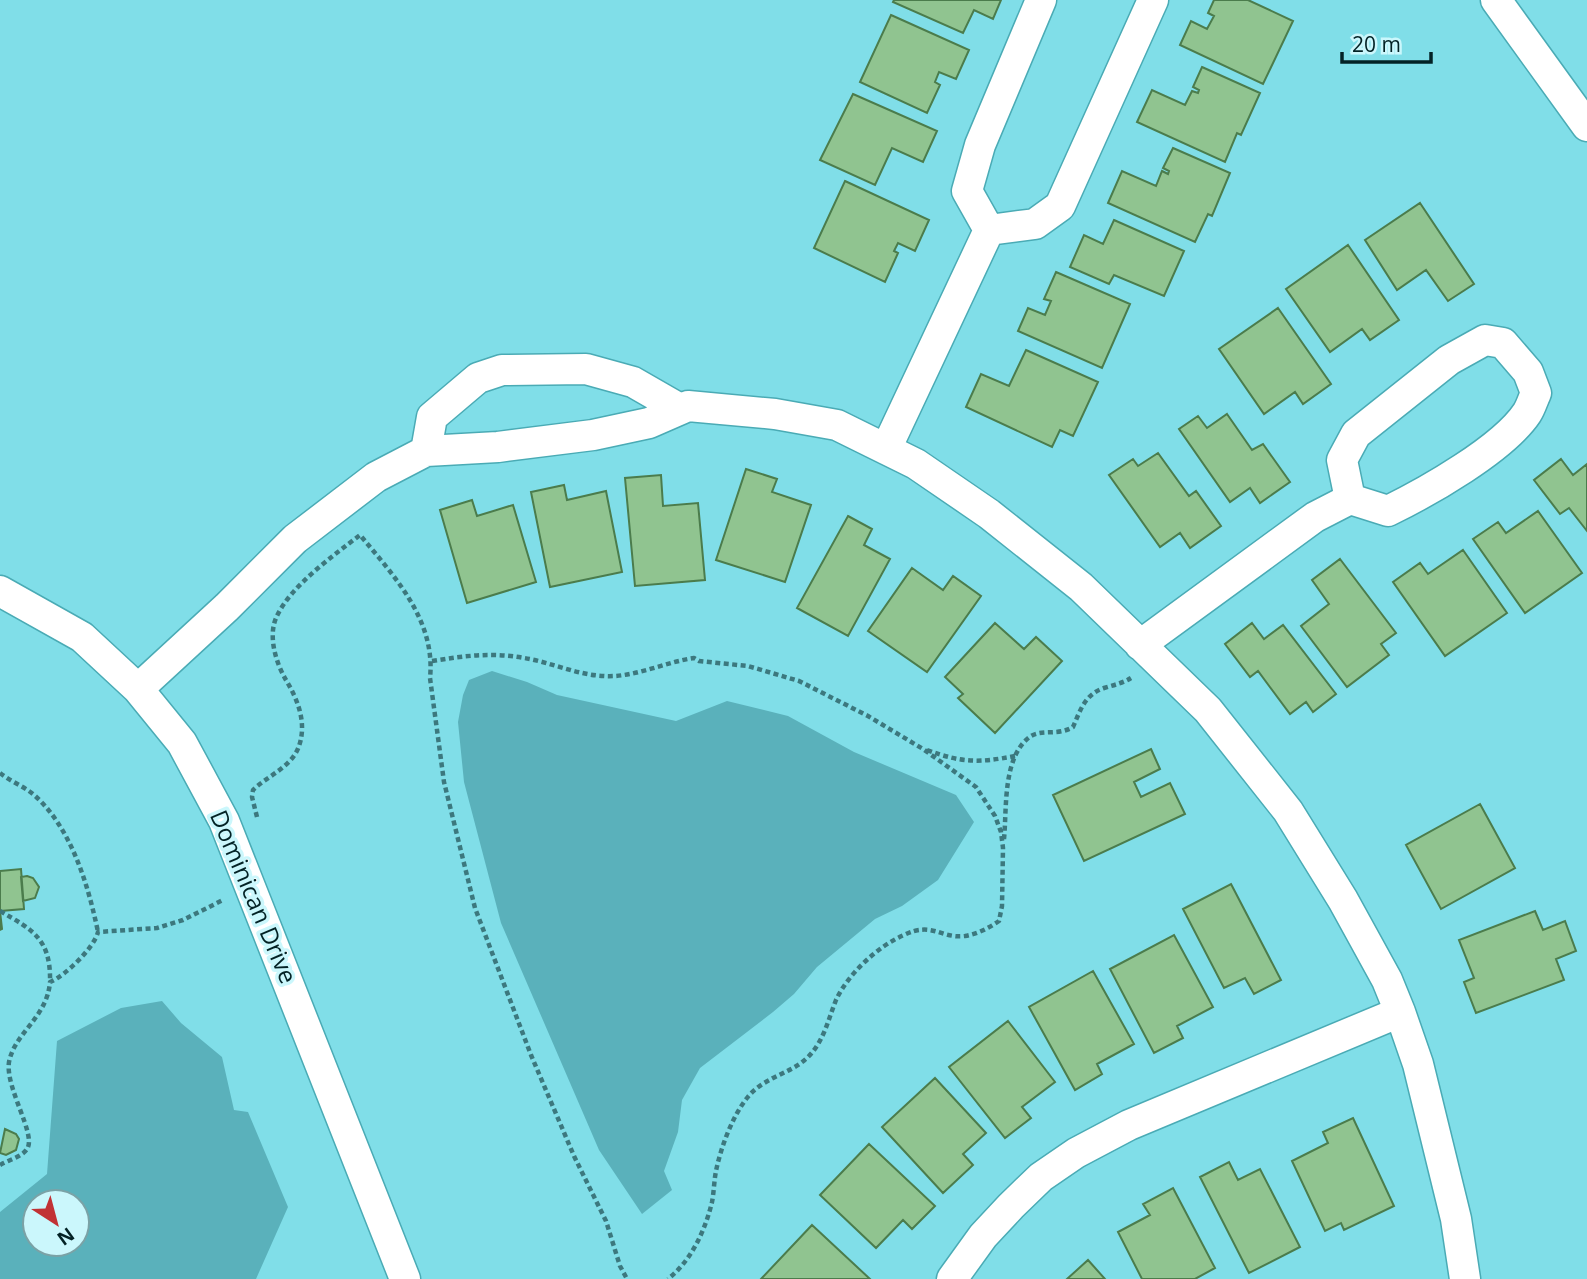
<svg xmlns="http://www.w3.org/2000/svg" width="1587" height="1279" font-family="'Open Sans',sans-serif">
<rect width="100%" height="100%" fill="#80dee8"/>
<path fill="#5ab1bb" fill-rule="evenodd" d="M492,671l35,11 30,13 119,26 51,-20 61,15 66,36 102,43 18,27 -36,58 -36,26 -27,13 -58,48 -23,27 -21,18 -73,56 -18,32 -4,32 -14,39 8,19 -30,24 -43,-64 -98,-227 -37,-141 -6,-60 5,-27 6,-15z
M162,1001l19,22 41,34 12,53 14,2 40,95 -32,72h-256v-67l47,-38 10,-133 64,-33zM77,1202v42h-42v-42z"/>
<path fill="#90c490" stroke="#4b7c4c" stroke-width="2" d="M894,0h107l-8,19 -19,-9 -11,23 -70,-31z
M1214,0h34l45,21 -30,63 -83,-39 11,-24 16,8 7,-13 -6,-3z
M891,15l78,35 -13,29 -17,-7 -4,10 5,3 -13,28 -67,-31z
M1202,67l58,26 -19,42 -4,-2 -12,29 -88,-40 15,-32 33,15 7,-14 6,2 1,-3 -6,-3z
M853,94l84,37 -14,31 -31,-14 -17,37 -55,-25z
M1173,148l57,25 -18,43 -4,-2 -13,28 -87,-39 14,-32 34,15 6,-15 6,3 1,-3 -6,-3z
M845,181l84,39 -14,31 -17,-8 -4,8 4,2 -13,29 -71,-34z
M1420,203l54,81 -26,17 -22,-31 -29,20 -32,-50z
M1114,220l70,31 -20,45 -50,-21 -5,9 -39,-17 14,-32 19,9z
M1348,245l51,75 -29,20 -8,-11 -32,23 -44,-63z
M1056,272l74,32 -28,64 -84,-37 10,-23 17,7 6,-14 -7,-2z
M1278,308l53,76 -28,20 -8,-12 -31,22 -45,-65z
M1026,350l72,32 -25,54 -13,-6 -8,17 -86,-40 15,-33 28,12z
M1227,414l25,36 11,-6 27,38 -30,21 -10,-15 -20,14 -51,-73 19,-13 9,12z
M1158,453l31,43 7,-5 25,35 -31,22 -10,-15 -20,14 -51,-72 24,-16 5,7z
M1561,459l12,16 14,-11v67l-18,-23 -9,6 -26,-34z
M746,469l31,10 -5,13 39,13 -26,77 -69,-22z
M661,475l2,31 35,-3 7,77 -70,6 -10,-108z
M564,485l3,15 39,-9 16,81 -72,15 -19,-95z
M472,500l5,16 36,-11 23,77 -69,21 -27,-93z
M1538,511l44,62 -57,40 -52,-74 25,-17 8,11z
M848,516l24,13 -8,16 26,14 -42,77 -51,-28z
M1463,550l44,63 -62,43 -52,-74 27,-19 8,11z
M1340,559l56,74 -15,11 8,11 -42,32 -46,-61 28,-22 -17,-24z
M912,568l31,22 10,-14 28,20 -54,76 -59,-41z
M995,623l29,26 12,-12 26,24 -67,72 -37,-35 5,-4 -18,-17z
M1252,623l12,16 19,-14 53,69 -23,18 -7,-10 -16,12 -32,-43 -8,6 -25,-33z
M1151,749l9,20 -26,13 7,15 29,-14 15,31 -101,47 -31,-66z
M1480,804l35,64 -74,41 -35,-64z
M21,869l3,40 -24,2 2,18 -2,1v-59z
M27,876l6,2 6,9 -4,11 -12,3 -2,-24z
M1231,884l50,96 -27,14 -9,-16 -21,10 -41,-79z
M1535,911l8,19 22,-9 11,30 -20,8 8,21 -88,33 -12,-31 10,-4 -15,-38z
M1174,935l39,72 -36,19 6,12 -29,15 -44,-84z
M1093,971l41,73 -37,20 5,10 -27,16 -46,-83z
M1008,1021l47,61 -33,25 9,11 -26,20 -56,-71z
M935,1078l51,55 -23,21 10,11 -30,28 -61,-66z
M1353,1118l41,88 -50,24 -3,-7 -16,8 -33,-70 36,-18 -5,-11z
M5,1129l11,5 3,5 -3,11 -10,5 -6,-2z
M869,1144l66,62 -23,23 -9,-9 -27,28 -56,-53z
M1229,1162l9,18 22,-11 40,78 -51,26 -49,-96z
M1173,1188l42,80 -20,11h-53l-24,-47 32,-17 -7,-11z
M812,1225l58,54h-109z
M1088,1260l17,19h-38z"/>
<g fill="none" stroke-linecap="round" stroke-linejoin="round">
<g stroke="#4aabb5" stroke-width="33">
<path id="minor" d="M1496,0l91,126
M989,230l46,-6 25,-18 93,-206
M989,230l-22,-39 13,-46 61,-145
M886,449l103,-219
M426,451l6,-34 46,-39 24,-8 84,-1 47,13 47,27
M0,591l82,46 56,52 44,54 42,78 181,458
M1140,645l175,-128 35,-18 38,12c39,-19 115,-62 139,-98 4,-6 6,-14 9,-20l-8,-21 -25,-29 -18,-3 -36,20 -93,74 -14,26 8,39
M138,689l89,-82 68,-68 81,-62 50,-26 72,-4 95,-12 56,-12 39,-17 87,8 62,11 79,39 73,50 92,73 127,123 80,101 55,89 44,80 13,32 18,52 38,155 9,60
M952,1279l31,-43 28,-30 30,-29 35,-24 53,-28 271,-113"/>
</g>
<path stroke="#3c787e" stroke-width="4.5" stroke-dasharray="5 3.5" stroke-linecap="butt" d="M432,661c31,-5 60,-9 92,-3 26,4 53,17 80,18 30,2 61,-14 90,-18l5,3 49,5 51,15 69,35 55,33 53,38 19,29 6,16 2,16 -1,58 -3,15c-10,7 -22,13 -34,15 -24,3 -33,-15 -61,-1 -26,11 -56,39 -68,65 -8,20 -12,41 -28,57 -17,17 -45,20 -61,41 -15,19 -26,49 -31,73 -2,10 -2,21 -4,31 -7,29 -21,59 -44,77
M927,750c35,13 52,13 88,6
M0,773c10,8 23,13 33,21 38,33 55,90 65,138
M257,817l-5,-20 1,-7c14,-14 39,-23 46,-44 8,-23 -1,-46 -13,-66 -10,-17 -18,-43 -10,-62 14,-32 57,-62 84,-83 34,41 76,85 70,143l14,104 31,126 56,147 43,101 32,65 14,45 7,13
M1004,839c3,-30 -2,-83 27,-103 12,-7 27,0 42,-9 7,-16 12,-33 31,-39 10,-3 19,-5 27,-10
M0,911c33,19 51,28 50,71
M0,1165c8,-5 22,-8 27,-16 10,-14 -22,-61 -18,-87 6,-30 38,-44 41,-80 15,-6 44,-34 48,-50l59,-4 26,-8 40,-20"/>
<use href="#minor" stroke="#fff" stroke-width="30"/>
</g>
<g text-anchor="middle" stroke-width="7" stroke-linejoin="round" paint-order="stroke">
<g font-size="24" fill="#032225" stroke="#cbf7fc">
<text transform="translate(253 897) rotate(67)" y="8">Dominican Drive</text>
</g>
</g>
<g transform="translate(56 1223) rotate(144)"><circle r="33" fill="#cbf7fc" stroke="#7ba2a6" stroke-width="2"/>
<path d="M0-5L12 26L0 18L-12 26Z" fill="#c13235"/>
<text y="-10" font-size="19" font-weight="bold" text-anchor="middle" fill="#032225">N</text>
</g>
<path d="M1342 52v10h89v-10" fill="none" stroke="#032225" stroke-width="3.5"/>
<text x="1352" y="52" font-size="21" fill="#032225" stroke="#cbf7fc" stroke-width="5" paint-order="stroke">20 m</text>
</svg>
